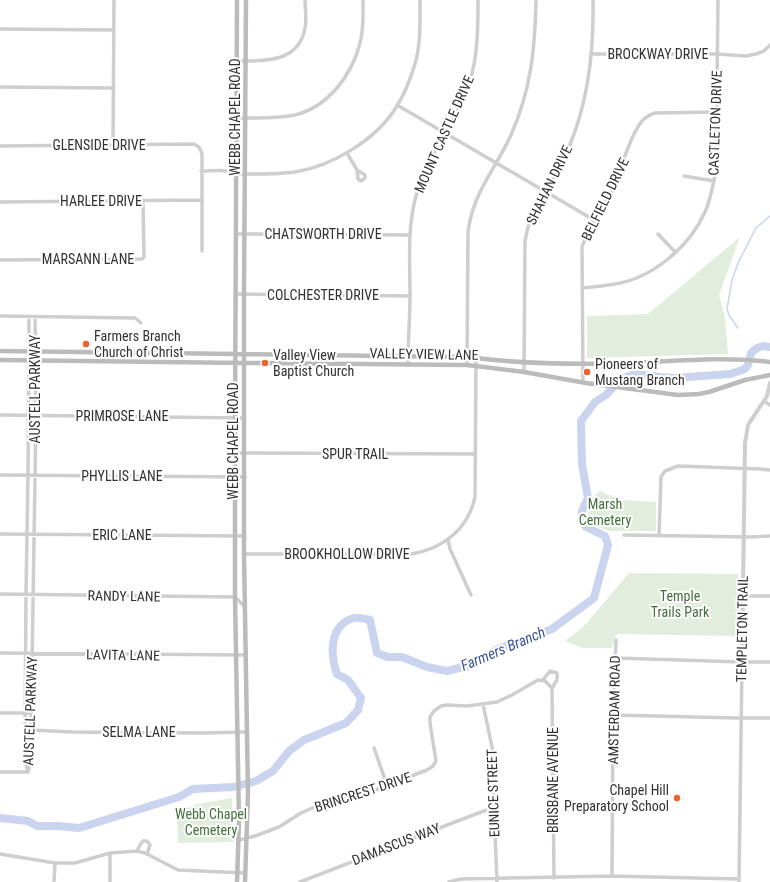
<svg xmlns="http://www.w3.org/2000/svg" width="770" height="882" font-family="'Roboto Condensed',sans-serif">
<rect width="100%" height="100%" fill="#fff"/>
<path fill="#e1eede" d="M740,237l-21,58 6,22 3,37 -141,4v-42l61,-2z
M600,491l21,9 35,2v29h-46l-20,-6c-2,-17 -4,-23 10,-34z
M629,573l109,1v62l-122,-2 -4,14h-29l-18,-7 19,-15z
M232,798l2,44 -56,1 -1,-31 20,-8z"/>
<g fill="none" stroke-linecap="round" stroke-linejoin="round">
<path stroke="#cad4ee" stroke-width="1.5" d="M738,328l-9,-13 -2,-6 5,-29 6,-17 18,-35 14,-12
M752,347l2,3"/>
<path stroke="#cad4ee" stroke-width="8" d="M0,818l28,3 9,5h21l21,2 100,-31 14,-8 40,-2 23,-6 17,-10 16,-20 15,-11 42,-17 12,-13 3,-12 -13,-18 -11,-6c-7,-20 -8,-49 17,-56 5,-1 12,1 16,2l7,33 11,4h14l25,10 20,4 24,-6 27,-16 54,-20 42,-31 14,-53 -3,-9 -19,-9 -4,-5v-11l6,-13 -6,-34 -1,-43 14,-19 11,-7 11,-12 9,-6 9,-3 25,3 14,1 56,-4 15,-5 3,-4 3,-12 6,-5 6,-2 7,1"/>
<path stroke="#cecece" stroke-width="3.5" d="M0,29l114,1
M592,54h125l29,2 10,-2 8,-3 6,-6
M237,61c27,0 62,2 68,-33 2,-9 0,-19 0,-28
M0,87l114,1
M397,105l197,115
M237,118c19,0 39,1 58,-3 33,-8 57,-40 65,-72 4,-14 3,-29 3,-43
M113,144l1,-144
M0,146l194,-2c6,3 6,4 8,10v97
M347,153l10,17
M357,170l8,5v3l-4,3 -3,-2z
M201,171c9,0 19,-1 28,0 3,1 6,3 9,3 4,0 10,0 15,0 14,0 28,0 42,-2 38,-6 82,-33 102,-66 8,-13 14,-29 18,-42 6,-21 5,-43 5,-64
M684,176l30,5
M0,202l201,-2
M236,234l173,1
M658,234l17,18
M0,260l142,-1 2,-2 -1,-56
M582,288c11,-1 22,-2 33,-4 38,-6 75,-38 90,-72 6,-13 8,-28 11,-42l2,-170
M236,294l174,2
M0,316l135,2 6,5
M408,365c0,-24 2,-47 2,-70 0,-34 -3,-66 6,-99 11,-40 39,-73 53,-112 9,-27 9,-56 9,-84
M467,365l1,-133c5,-40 27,-62 43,-97 20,-45 24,-86 25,-135
M524,372l1,-131 3,-14 4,-9c12,-23 26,-46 37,-71 20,-47 25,-97 24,-147
M583,382l-1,-135c6,-19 17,-33 27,-51 12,-22 16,-49 30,-71 4,-6 9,-10 16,-12l61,-1
M764,401l6,4
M0,415l244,3
M235,453l240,1
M0,475l245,2
M0,534l245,2
M624,535l126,2 20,-1
M659,535l2,-58 4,-6 13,-5 82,3 10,1
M448,540l2,9 21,46
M244,554h167c31,-5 57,-24 64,-57l1,-139
M0,594l235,3 9,9
M743,596h27
M0,653l245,2
M615,658l127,4h28
M542,681l8,-10 7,2v7l-5,8
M483,704l9,43 2,18v43l3,74
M0,713h31
M613,715l123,3h34
M31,730l41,2 131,1 43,-1
M374,748l13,37
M0,772h28
M28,772l3,-10v-32l5,-315 -1,-98
M28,772l-3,-11v-32l1,-135 2,-119 1,-158
M239,840l16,-4 24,-9 22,-14 16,-7 45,-11 65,-25 6,-4 3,-5 -6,-38v-6l4,-6 7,-5 6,-1 20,1 30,-4 15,-7 26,-15 7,1 7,7 2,190
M137,851l3,-6 3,-4h4l3,4 -3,9
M110,853v29
M0,854l55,9h20l35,-10 27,-2 8,2 33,17 67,3
M612,876l1,-161 3,-75
M54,882l1,-19
M300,882l181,-70 13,-4
M449,882l12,-3 151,-3 127,3
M739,882l3,-220"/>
<path stroke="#cecece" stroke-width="4" d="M742,662l3,-219 3,-18 19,-29 3,-13"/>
<path stroke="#bbb" stroke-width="4.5" d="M237,0l-2,417v180l4,224 -2,61
M0,351l467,6c55,7 109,8 164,6 46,-2 93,-7 139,-1
M0,360l244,3 223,2 57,7 62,11 92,12 21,-1 10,-2 36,-12 25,-5
M245,882l3,-89 -4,-239v-260l2,-294"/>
</g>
<g fill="#ed622d" stroke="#fff" stroke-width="1.5">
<circle cx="86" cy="344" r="4"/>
<circle cx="265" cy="363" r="4"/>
<circle cx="587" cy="372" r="4"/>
<circle cx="677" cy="798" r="4"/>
</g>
<g text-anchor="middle" stroke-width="4" stroke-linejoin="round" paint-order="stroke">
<g font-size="14" fill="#313131" stroke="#fff">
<text x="658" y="59">BROCKWAY DRIVE</text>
<text transform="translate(235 117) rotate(-90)" y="5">WEBB CHAPEL ROAD</text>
<text transform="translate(715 123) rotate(-88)" y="5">CASTLETON DRIVE</text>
<text transform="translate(444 134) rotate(-66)" y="5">MOUNT CASTLE DRIVE</text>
<text x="99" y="150">GLENSIDE DRIVE</text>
<text transform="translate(549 185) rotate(-64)" y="5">SHAHAN DRIVE</text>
<text transform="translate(605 199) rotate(-64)" y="5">BELFIELD DRIVE</text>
<text x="101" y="206">HARLEE DRIVE</text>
<text x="323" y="239">CHATSWORTH DRIVE</text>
<text x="88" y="264">MARSANN LANE</text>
<text x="323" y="300">COLCHESTER DRIVE</text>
<text transform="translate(424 354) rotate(1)" y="5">VALLEY VIEW LANE</text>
<text transform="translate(35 389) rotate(-90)" y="5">AUSTELL PARKWAY</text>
<text x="122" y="421">PRIMROSE LANE</text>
<text transform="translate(233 441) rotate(-90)" y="5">WEBB CHAPEL ROAD</text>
<text x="355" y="459">SPUR TRAIL</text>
<text x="122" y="481">PHYLLIS LANE</text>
<text x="122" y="540">ERIC LANE</text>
<text x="347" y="559">BROOKHOLLOW DRIVE</text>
<text transform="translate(124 596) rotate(1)" y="5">RANDY LANE</text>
<text transform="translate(742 629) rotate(-89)" y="5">TEMPLETON TRAIL</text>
<text transform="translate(123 655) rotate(1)" y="5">LAVITA LANE</text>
<text transform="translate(614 710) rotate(-89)" y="5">AMSTERDAM ROAD</text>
<text transform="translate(30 711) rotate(-88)" y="5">AUSTELL PARKWAY</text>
<text x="139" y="737">SELMA LANE</text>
<text transform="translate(553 780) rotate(-90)" y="5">BRISBANE AVENUE</text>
<text transform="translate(363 792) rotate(-18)" y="5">BRINCREST DRIVE</text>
<text transform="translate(493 793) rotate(-92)" y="5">EUNICE STREET</text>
<text transform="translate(396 844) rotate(-21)" y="5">DAMASCUS WAY</text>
</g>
<g font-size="14" fill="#313131" stroke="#fff" text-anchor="start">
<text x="94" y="341">Farmers Branch<tspan x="94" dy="16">Church of Christ</tspan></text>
<text x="273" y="360">Valley View<tspan x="273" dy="16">Baptist Church</tspan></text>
<text x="595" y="369">Pioneers of<tspan x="595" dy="16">Mustang Branch</tspan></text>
<text x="669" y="795" text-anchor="end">Chapel Hill<tspan x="669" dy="16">Preparatory School</tspan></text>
</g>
<g font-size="14" fill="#416f3b" stroke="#fff">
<text x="605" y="509">Marsh<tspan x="605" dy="16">Cemetery</tspan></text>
<text x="680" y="601">Temple<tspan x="680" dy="16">Trails Park</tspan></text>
<text x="211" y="819">Webb Chapel<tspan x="211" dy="16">Cemetery</tspan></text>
</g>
<g font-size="15" font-style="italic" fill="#3a5298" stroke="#fff">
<text transform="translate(503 649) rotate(-23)" y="5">Farmers Branch</text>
</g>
</g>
</svg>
